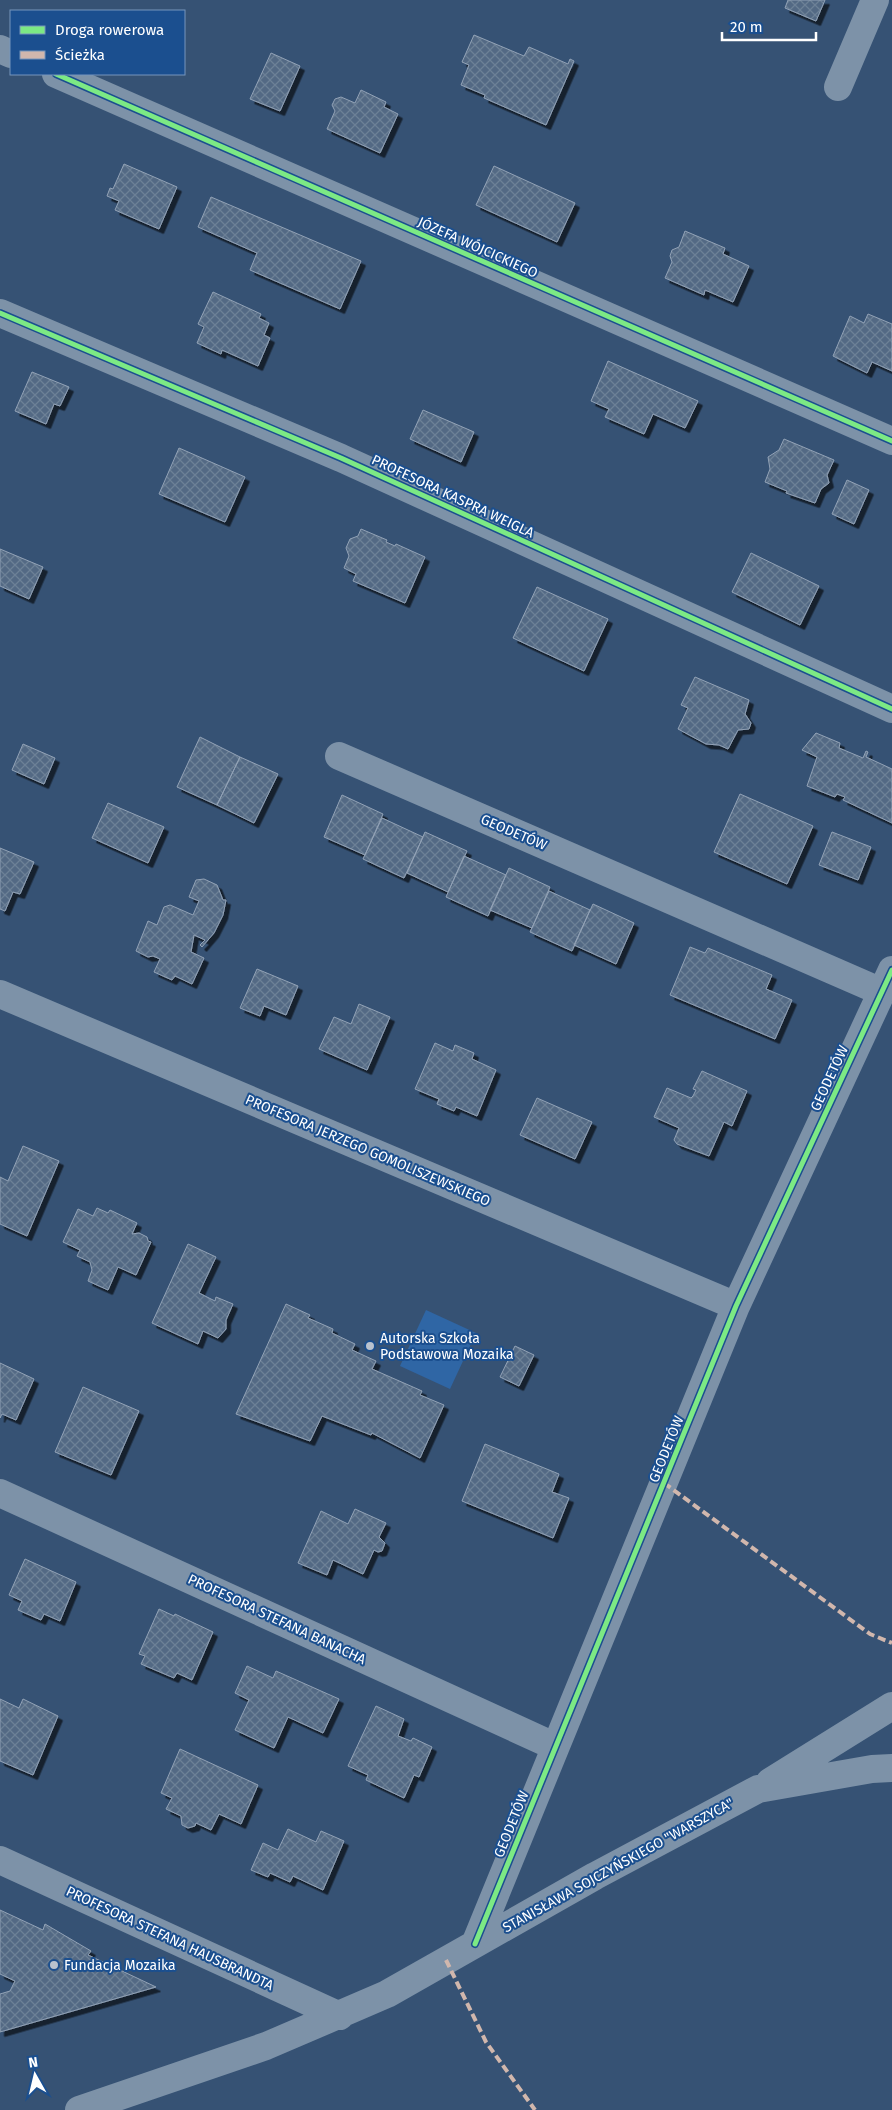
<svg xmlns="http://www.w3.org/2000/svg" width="892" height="2110" font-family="'Fira Sans',sans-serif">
<defs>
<pattern id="building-cross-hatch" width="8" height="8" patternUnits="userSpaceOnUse" patternTransform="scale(1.25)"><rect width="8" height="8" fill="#526984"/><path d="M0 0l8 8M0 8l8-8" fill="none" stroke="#6c8096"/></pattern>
<filter id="shadow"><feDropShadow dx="4.5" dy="4.5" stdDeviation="0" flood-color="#0009"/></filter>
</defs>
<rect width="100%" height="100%" fill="#365274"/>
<path fill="#2f66a5" d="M426,1310l50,23 -26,56 -50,-23z"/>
<path fill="url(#building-cross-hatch)" stroke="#92a2b6" filter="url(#shadow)" d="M788,0h37l-9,21 -31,-13z
M474,35l50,21 5,-9 39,17 2,-5 4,2 -28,64 -62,-27 1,-3 -24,-10 8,-20 -7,-3z
M271,53l29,13 -20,45 -30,-12z
M361,90l25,12 -2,5 14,7 -18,39 -53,-24 8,-18 -3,-6 3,-6 6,-2 14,6z
M124,164l53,23 -18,42 -44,-19 4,-9 -12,-5 3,-8 3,1z
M494,166l81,37 -18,39 -81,-37z
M211,197l150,64 -21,48 -90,-39 7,-17 -59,-26z
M685,231l40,17 -2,6 26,12 -16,36 -28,-12 -1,5 -39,-17 7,-16 -2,-6 2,-6 7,-3z
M213,292l48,22 -2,4 10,5 -5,12 6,3 -12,28 -36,-16 -1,4 -24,-11 7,-16 -6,-3z
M868,314l24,10v47l-20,-9 -5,11 -34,-17 17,-40 14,7z
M608,361l90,40 -13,27 -32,-14 -9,20 -39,-17 4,-8 -18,-8z
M32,372l37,15 -9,19 -6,-2 -8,20 -31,-13z
M423,410l51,22 -13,30 -51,-23z
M784,439l50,21 -7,15 2,8 -8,6 -6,14 -29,-10 1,-2 -22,-9 5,-13 -2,-12 11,-7z
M179,448l66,29 -20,45 -66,-28z
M847,480l22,10 -15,34 -22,-10z
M361,529l26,11 -1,2 9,4 1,-2 29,13 -20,46 -52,-22 3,-7 -12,-6 5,-12 -3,-8 4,-9 8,-3z
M0,549l43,18 -14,32 -29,-13z
M751,553l68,33 -19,39 -68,-33z
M537,587l71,32 -24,52 -71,-33z
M695,677l54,23 -4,14 6,9 -2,6 -11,1 -10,19 -9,-4 -13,-1 -28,-15 10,-21 -7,-3z
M816,733l24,10 -1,5 24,10 3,-7 2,1 -2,5 26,12v54l-49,-23 2,-3 -8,-3 -2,3 -28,-11 10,-29 -15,-7z
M200,737l40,20 -23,48 -40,-18z
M23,744l32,14 -11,26 -32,-14z
M240,757l38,17 -24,49 -37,-18z
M740,794l73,32 -26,58 -73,-32z
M342,795l41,19 -18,41 -41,-18z
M108,803l56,24 -16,36 -56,-25z
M382,818l41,19 -19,41 -41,-19z
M425,832l42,19 -19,41 -41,-19z
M832,832l39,15 -13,33 -39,-15z
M0,848l34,14 -14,32 -7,-2 -8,19 -5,-2z
M464,856l42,19 -18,41 -42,-19z
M509,868l41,19 -18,41 -42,-18z
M204,879l13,6 6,15h3l-3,15 -9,18 -12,14 -2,-2 5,-5 -11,-5 -3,17 13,6 -12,26 -17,-8 -3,4 -18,-8 6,-13 -7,-3 -5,1 -12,-6 12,-30 9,4 7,-18 6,-2 23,10 6,-14 -10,-4 7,-17z
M549,891l41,19 -18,41 -42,-19z
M593,904l41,19 -18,41 -42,-19z
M690,947l15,6 3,-5 64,27 -6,14 26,11 -17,39 -105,-44z
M257,969l41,17 -12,29 -22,-9 -4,10 -20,-8z
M359,1004l31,13 -23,53 -48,-21 15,-32 17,7z
M435,1043l18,8 2,-6 19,8 -2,6 24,11 -19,46 -21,-9 -2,4 -17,-7 2,-5 -24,-10z
M702,1071l45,20 -15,35 -8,-4 -15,34 -32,-12 -3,-4 5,-12 -25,-11 13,-29 24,10 2,-2 3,-6 -3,-1z
M537,1098l55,24 -17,37 -55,-24z
M23,1146l36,15 -32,75 -27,-12v-47l8,4z
M97,1208l11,5 2,-3 27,13 -5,11 7,-1 8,4 1,4 3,1 -15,33 -18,-8 -10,23 -20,-9 4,-11 -2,-8 -13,-6 3,-6 -17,-8 15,-33 15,7z
M188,1244l28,13 -17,36 16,8 1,-4 17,7 -7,16v9l-8,9 -15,-7 -5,13 -46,-21z
M286,1304l24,11 -2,3 25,11 -1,4 23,11 -3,6 24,11 -4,8 50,22 -2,4 24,10 -24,53 -48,-25 -1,2 -49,-19 -12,25 -74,-27z
M515,1346l19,9 -15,31 -19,-9z
M0,1363l34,16 -18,41 -14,-6 -2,4z
M83,1387l56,24 -28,64 -56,-23z
M485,1444l74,30 -7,18 17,6 -16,40 -91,-37z
M355,1509l31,14 -7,14 6,6 -3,8 -4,1 -4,-2 -11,24 -30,-14 -6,15 -29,-12 23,-52 27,13z
M25,1559l51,23 -16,39 -16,-7 -3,6 -23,-10 4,-9 -13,-6z
M159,1609l15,7 1,-2 38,18 -21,48 -15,-7 -3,5 -33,-14 4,-8 -6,-2z
M247,1666l26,12 3,-7 63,28 -16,34 -35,-16 -14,31 -39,-18 14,-30 -14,-7z
M0,1699l19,9 4,-9 35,17 -25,59 -33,-14z
M376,1706l28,13 -6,17 13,5 2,-3 19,9 -13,30 -5,-2 -10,23 -38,-18 2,-5 -20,-9z
M180,1749l78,36 -17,39 -22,-10 -8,16 -15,-7 -1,3 -7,2 -6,-3 -1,-9 -15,-7 6,-11 -11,-5z
M288,1829l28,13 5,-11 23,10 -21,49 -30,-14 -3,6 -20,-9 -2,4 -17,-7 12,-27 15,7z
M0,1910l43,20 2,-6 46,27 -3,4 68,32 -156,45v-38l10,-3 5,-10 -15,-7z"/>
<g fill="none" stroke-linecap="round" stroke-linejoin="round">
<path stroke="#7d92a8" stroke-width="28" d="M0,49l11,5
M56,74l836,367
M838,87l37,-87
M0,313l341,145 551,251
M339,756l543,236
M0,994l736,312
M0,1493l554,253
M770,1782l122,-76
M0,1860l340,156
M475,1944l261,-638 156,-336
M79,2110l187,-64 121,-52 208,-118 163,-87 114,-20 20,-1"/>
<path stroke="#d1b7ad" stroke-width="4" stroke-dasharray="8 4" stroke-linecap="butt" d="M664,1483l206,151 22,9
M446,1960l40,82 49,68"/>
<g stroke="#1b4f8f" stroke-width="8">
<path id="cycleway" d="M56,74l836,367
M0,313l341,145 551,251
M475,1944l261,-638 156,-336"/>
</g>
<use href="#cycleway" stroke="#7ce984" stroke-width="5"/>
</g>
<g fill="#b9c2ce" stroke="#1b4f8f" stroke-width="2">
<circle cx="370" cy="1346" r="5"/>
<circle cx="54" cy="1965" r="5"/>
</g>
<g text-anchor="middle" stroke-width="4" stroke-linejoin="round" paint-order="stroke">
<g font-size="14" fill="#fff" stroke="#1b4f8f">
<text transform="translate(478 247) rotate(24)" y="5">JÓZEFA WÓJCICKIEGO</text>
<text transform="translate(453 496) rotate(25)" y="5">PROFESORA KASPRA WEIGLA</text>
<text transform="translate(514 832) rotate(23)" y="5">GEODETÓW</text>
<text transform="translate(829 1078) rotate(-65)" y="5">GEODETÓW</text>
<text transform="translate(368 1150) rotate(23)" y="5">PROFESORA JERZEGO GOMOLISZEWSKIEGO</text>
<text transform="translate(666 1449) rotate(-68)" y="5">GEODETÓW</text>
<text transform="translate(277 1619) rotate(25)" y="5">PROFESORA STEFANA BANACHA</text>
<text transform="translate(511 1824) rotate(-68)" y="5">GEODETÓW</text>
<text transform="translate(618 1865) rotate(-29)" y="5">STANISŁAWA SOJCZYŃSKIEGO "WARSZYCA"</text>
<text transform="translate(170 1938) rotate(25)" y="5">PROFESORA STEFANA HAUSBRANDTA</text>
</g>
<g font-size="14" fill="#fff" stroke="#1b4f8f" text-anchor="start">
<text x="380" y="1343">Autorska Szkoła<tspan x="380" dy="16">Podstawowa Mozaika</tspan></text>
<text x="64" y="1970">Fundacja Mozaika</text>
</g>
</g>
<rect x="10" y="10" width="175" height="65" fill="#1b4f8f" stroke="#7695bc"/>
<rect x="20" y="26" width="25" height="8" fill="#7ce984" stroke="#7695bc"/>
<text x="55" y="35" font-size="15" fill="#ffffff">Droga rowerowa</text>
<rect x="20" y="51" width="25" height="8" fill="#d1b7ad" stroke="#7695bc"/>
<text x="55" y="60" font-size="15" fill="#ffffff">Ścieżka</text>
<g transform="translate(35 2075) rotate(352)" stroke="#1b4f8f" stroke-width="4" paint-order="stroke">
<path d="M0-4L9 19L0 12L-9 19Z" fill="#ffffff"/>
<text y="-8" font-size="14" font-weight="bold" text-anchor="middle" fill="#ffffff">N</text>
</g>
<path d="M722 32v8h94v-8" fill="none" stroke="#ffffff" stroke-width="2.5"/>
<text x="730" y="32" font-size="15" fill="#ffffff" stroke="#1b4f8f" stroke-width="4" paint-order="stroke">20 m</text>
</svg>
